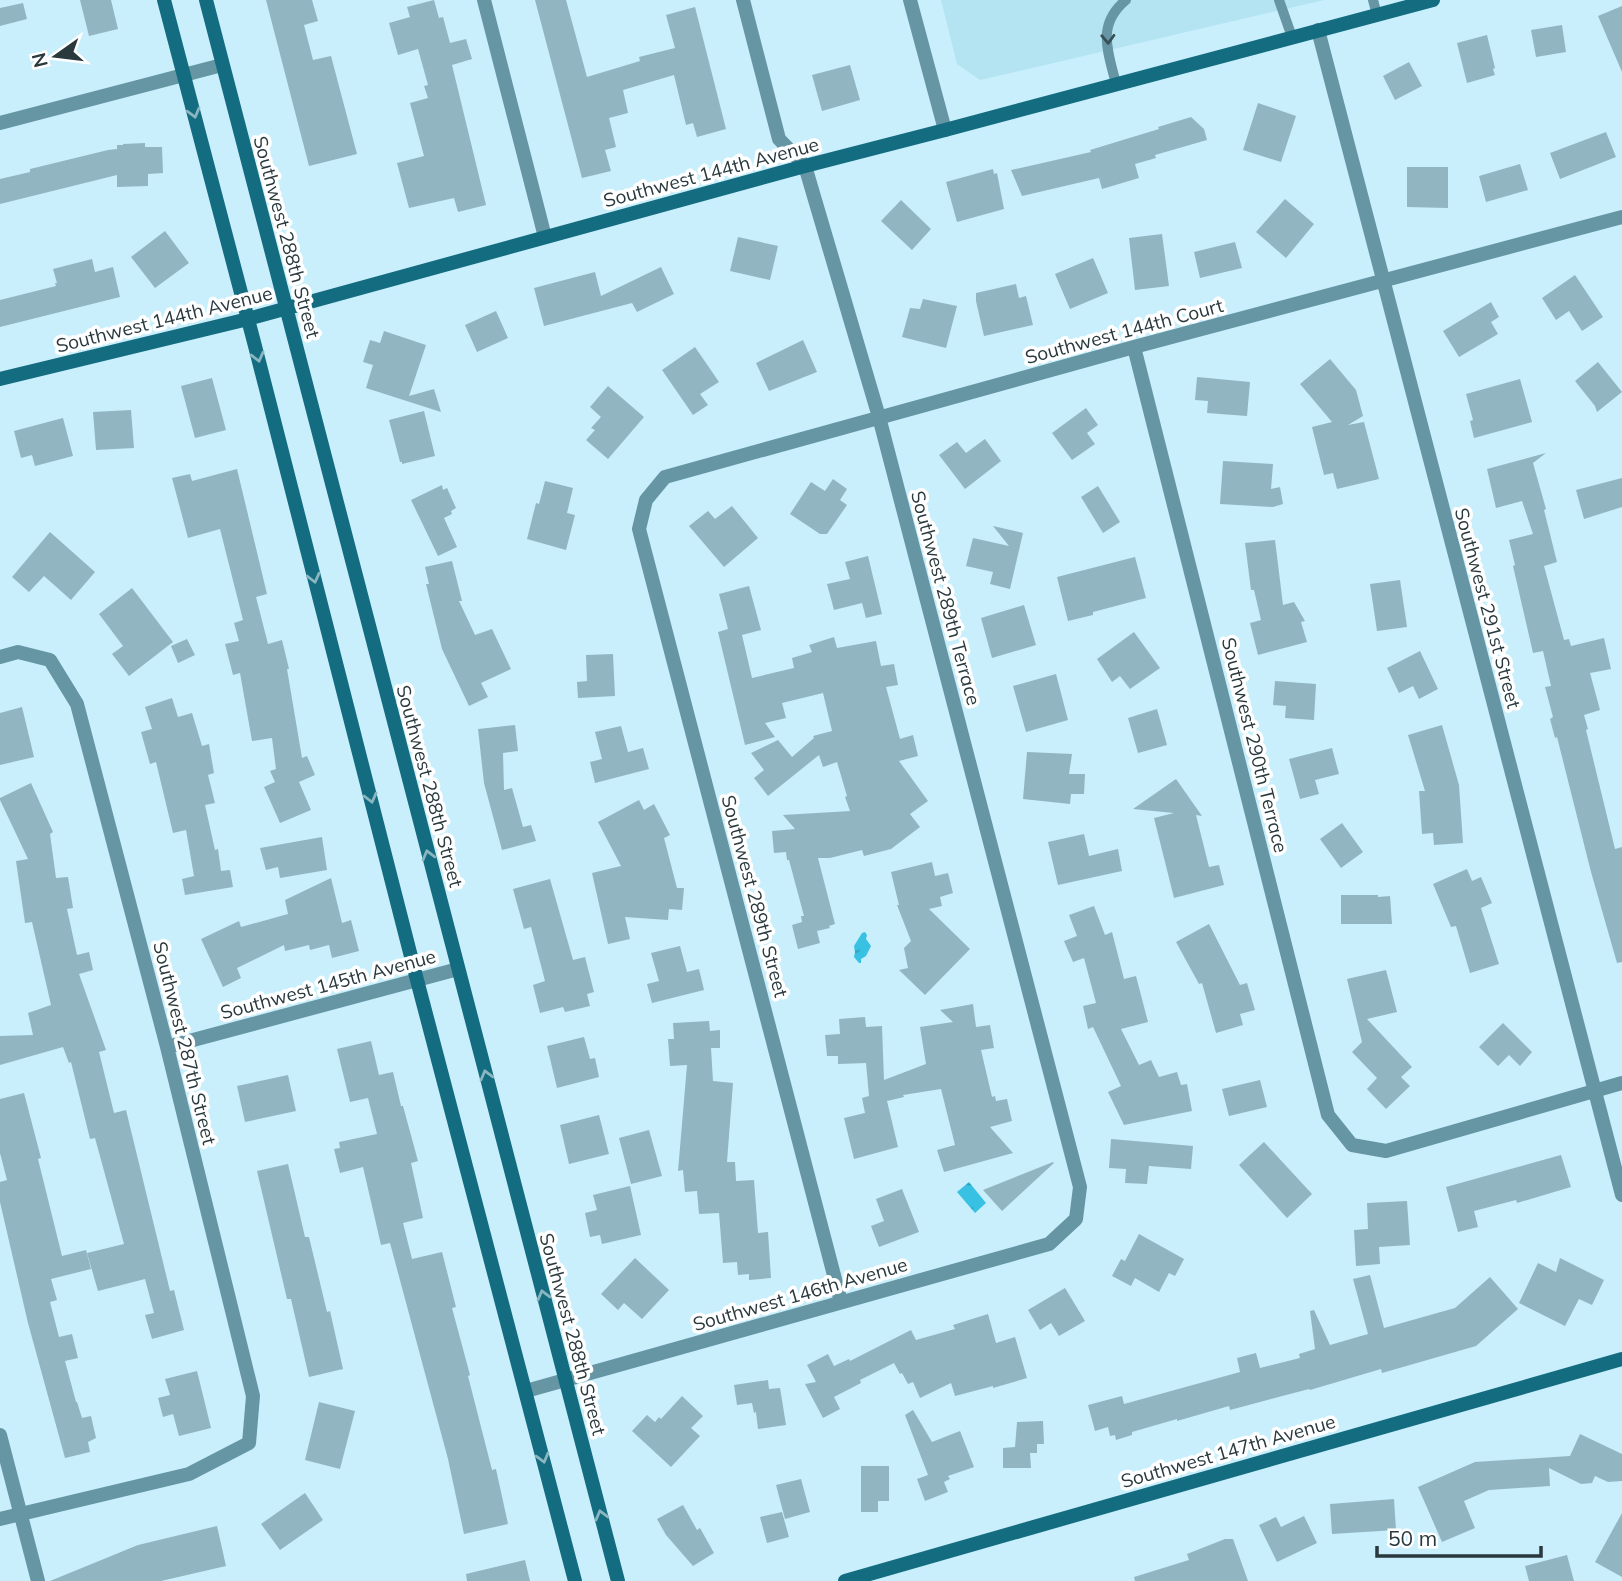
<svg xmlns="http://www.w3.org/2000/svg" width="1622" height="1581" font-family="Mulish,sans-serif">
<defs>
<pattern id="water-ripples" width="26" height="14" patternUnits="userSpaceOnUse" patternTransform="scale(1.75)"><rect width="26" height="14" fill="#38c1e3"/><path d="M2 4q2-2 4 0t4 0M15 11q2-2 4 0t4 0" fill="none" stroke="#2f9eb9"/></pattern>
</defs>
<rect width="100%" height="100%" fill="#c8effb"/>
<path fill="#b4e3f1" d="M941,0h383l-344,80 -23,-16z"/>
<path fill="url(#water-ripples)" d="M865,932l2,3 -1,4 5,7 -5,10 -5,3v4h-2l-5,-6 1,-5 -1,-6 8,-13z
M969,1182l17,21 -11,10 -18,-21z"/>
<path fill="#91b6c2" d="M80,0h31l7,29 -29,7z
M266,0h46l6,21 -14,4 9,35 18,-4 26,98 -48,12z
M434,0l5,18 4,-1 7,26 16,-4 6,20 -20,6 34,140 -28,7 -4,-14 -45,10 -12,-45 27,-7 -14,-53 18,-5 -4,-12 4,-1 -10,-36 -20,6 -9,-32 21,-6 -3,-10z
M535,0h31l21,77 53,-16 -1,-4 36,-9 -9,-33 29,-8 31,122 -29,8 -4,-14 -7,2 -12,-50 -51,15 5,23 -19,5 7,29 -11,3 6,21 -29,7z
M23,3l4,16 -27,7v-18z
M1622,6v66l-24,-56z
M1562,25l4,27 -30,5 -5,-27z
M1487,35l8,33 -2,1 2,6 -28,8 -10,-40z
M1409,62l13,24 -27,14 -12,-24z
M850,65l10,35 -38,11 -10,-36z
M1258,103l38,13 -15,46 -38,-12z
M1191,117l13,12 3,11 -52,15 1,3 -21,6 4,14 -37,11 -3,-11 -77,18 -11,-26 80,-18 -1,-2 69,-21 -1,-2z
M1606,132l10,25 -56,22 -10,-26z
M145,143v4h17l1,26 -15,1v12l-31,1v-12l-117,29v-25l30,-7v-3l78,-19 9,-1v-4h6v-1z
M1520,164l8,26 -42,12 -7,-26z
M1407,167h41v41l-41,-1z
M993,169l1,5 3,-1 7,36 -47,13 -11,-40z
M1285,199l29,25 -28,34 -30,-26z
M901,200l30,29 -19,21 -31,-29z
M165,231l24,32 -34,25 -24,-31z
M1162,234l7,52 -34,4 -6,-52z
M738,237l40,9 -8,34 -40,-9z
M1235,242l7,26 -42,10 -6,-26z
M1093,258l15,35 -38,16 -15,-35z
M92,259l3,13 18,-5 7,30 -120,30v-27l56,-14 -1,-3h2l-4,-14z
M661,267l13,27 -37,18 -5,-9 -88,23 -10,-38 61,-16 6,24z
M1575,275l28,42 -21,14 -13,-20 -13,9 -14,-22z
M1016,284l3,14 7,-2 7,29 -49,11 -8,-35v-8z
M923,299l34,7 -11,42 -44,-11 8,-29 10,1z
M1491,302l8,15 -8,5 7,12 -39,23 -16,-26z
M496,311l12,27 -31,14 -12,-27z
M384,331l42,14 -17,51 25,-7 7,23 -75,-24 7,-23 -10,-3 7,-22 10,3z
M803,340l14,32 -48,19 -13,-28z
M695,347l24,35 -19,12 8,11 -15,10 -31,-45z
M1330,359l26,31 7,26 -15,9 16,-3 15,57 -42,10 -4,-16 -9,2 -12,-48 20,-5 -32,-38z
M1598,362l24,30 -25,20 -2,-6 -20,-25z
M1197,377l53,5 -3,34 -40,-3 1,-12 -13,-1z
M212,378l14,52 -31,8 -14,-52z
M1520,379l12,43 -58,16 -4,-17 3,-1 -7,-26z
M608,386l36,31 -36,42 -22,-19 9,-10 -4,-2 10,-11 -11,-10z
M1086,408l12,17 -11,8 8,11 -23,16 -20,-27z
M131,410l3,38 -38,2 -3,-38z
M424,411l11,45 -33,8v-2h-2l-11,-42z
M63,418l10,38 -38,10 -3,-11 -11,3 -7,-27z
M985,439l16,22 -36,28 -26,-34 18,-13 9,11z
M1546,453l-13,10 13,46 -2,1 13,52 -13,4 20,74 5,-1 2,7 33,-8 7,31 -21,4 10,37 -16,5 4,14 -2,1 29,119 7,-2v115l-5,1 -26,-91 -34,-135 -2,1 -5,-19 3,-2 -8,-30 6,-1 -8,-35 -10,2 -20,-87 2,-1 -6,-25 24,-6 -11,-33 -26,7 -9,-39z
M1223,461l50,3 -2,25 9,-2 3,17 -10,3 -53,-3z
M237,469l30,125 -11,3 12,47 14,-4 7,29h-2l15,89 5,-2 8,19 -16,7 12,28 -31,13 -16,-36 11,-5 -5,-11 6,-2 -4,-31 -20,3 -12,-68 -7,2 -8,-31 14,-3 -5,-18 9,-3 -23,-91 -32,9 -16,-60 18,-4 2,7z
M1622,478v29l-38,12 -8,-29z
M833,479l14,10 -7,11 7,5 -20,29h-7l-30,-20 21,-32 14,9z
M545,481l28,7 -6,25 8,2 -9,35 -39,-11 9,-36 3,1z
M442,485l1,5 4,-2 9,20 -5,3 1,3 -8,4 13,29 -19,9 -27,-56z
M1098,486l22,36 -17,11 -22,-36z
M732,506l26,32 -34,29 -35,-41 19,-15 7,8z
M993,526l30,7 -13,56 -20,-5 3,-12 -27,-6 7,-28 36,8z
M50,532l45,40 -24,28 -27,-24 -15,16 -17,-15z
M1275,540l8,65 11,-3 11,19 -4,1 6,20 -49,13 -8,-32 11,-3 -7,-30h-3l-6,-47z
M868,556l14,58 -16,4 -4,-15 -28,7 -7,-26 23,-5 -5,-17z
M1135,557l11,41 -53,14v3l-25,6 -11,-44z
M452,561l10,40h-3l16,34 17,-6 19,40 -30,14 7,14 -19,9 -27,-57 -16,-65h3l-4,-17z
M1400,580l7,47 -30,4 -7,-47z
M749,586l12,44 -19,5 10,43 42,-10 -2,-10 20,-6 -3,-7 25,-8 3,11 39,-7 5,25 13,-2 4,21 -12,2 14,52 13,-4 5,21 -19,5 29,40 -18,13 10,13 -29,22 -27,7 -2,-6 -32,8h-12l17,66 -6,2 1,2 -13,3 3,12 -22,6 -6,-24 10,-3 -1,-6h3l-15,-56h-2l-1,-8 -12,1 -2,-22 23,-2 -12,-14 67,-4 -5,-14 2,-1 -10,-34 -14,5 -4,-12 -51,41 -14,-18 10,-8 -13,-17 27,-13 14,17 22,-19 -1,-2 19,-5 -9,-38 -41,10 4,15 -21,5 10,14 -30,8 -27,-113 10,-3 -9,-35z
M132,588l41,54 -44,34 -17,-22 11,-8 -24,-32z
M1024,605l12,40 -44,13 -11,-40z
M1134,632l26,36 -30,21 -10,-13 -8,6 -15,-23z
M187,639l8,16 -17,8 -7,-17z
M1420,651l18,38 -19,10 -6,-13 -14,7 -12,-25z
M613,654l2,42 -37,2 -1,-16 10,-1 -1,-26z
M1056,674l12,46 -42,12 -13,-46z
M1275,681l41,3 -2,36 -29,-2 1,-12 -13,-1z
M172,698l6,19 14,-4 10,33 7,-2 5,29 -6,2 7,28 -10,2 10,45 3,-1 3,22 9,-1 3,17 -48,8 -3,-16 12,-3 -8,-46 -13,3 -17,-71 -6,2 -9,-32 11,-3 -7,-22z
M22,707l12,50 -34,8v-52z
M1157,709l10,36 -29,8 -10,-35z
M515,725l3,26 -15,2 1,37 8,-2 11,39 8,-2 5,16 -34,9 -18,-67 -6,-54z
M1442,725l17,60 4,58 -29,2 -1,-12 -11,1 -3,-43h6l-17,-56z
M621,726l7,26 15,-4 6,21 -54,14 -5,-21 12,-3 -7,-27z
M1332,748l7,26 -24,6 4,14 -19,5 -11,-40z
M1027,752l45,2 -3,20h16l-1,20h-13l-1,10 -47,-5z
M1176,779l26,37 -6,-1 13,52 10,-2 5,20 -50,13 -20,-80 20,-5 -41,-4z
M31,783l22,49 -3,2 6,44 12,-1 5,31 -6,1 10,46 12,-3 4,18 -14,4 27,76 -7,2 15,61 12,-3 44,181 4,-1 10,40 -32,9 -7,-24 9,-2 -9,-34 -47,12 -11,-38 37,-9 -29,-106 -5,1 -19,-77 -2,1 -6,-16 -63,18v-29l33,-1 -5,-22 23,-8 -19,-83 -7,1 -9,-62 12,-2 -28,-59v-2z
M639,800l5,10 10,-6 16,31 -6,3 13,50h7l-2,22 -13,-1 -1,11 -43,-3 5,22 -22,5 -16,-71 29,-7 -23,-44z
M1342,823l21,29 -22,16 -21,-29z
M1084,834l5,22 29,-7 4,22 -64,14 -10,-43z
M322,837l5,33 -47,8 -2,-11 -12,3 -6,-22z
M932,862l3,14 13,-3 5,20 -13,4 2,9 -13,3 41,40 -45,46 -26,-25 9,-2 -4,-20 7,-7 -14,-36h2l-8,-33z
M1467,869l5,12 9,-4 11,26 -11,5 18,56 -29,9 -14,-47 -5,1 -18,-43z
M331,878l11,45 9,-3 8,31 -27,7 -3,-13 -19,5 -1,-5 -24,6 -1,-6 -47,23 4,10 -18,9 -22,-48 38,-18 2,6 47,-13 -3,-14z
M550,879l23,81 12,-3 9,35 -7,2 3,12 -25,6 -2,-5 -23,6 -7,-28 12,-4 -14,-54 -7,2 -11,-40z
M1341,895h37v2l12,-1 2,28h-51z
M1094,906l11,29 7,-3 12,47 12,-3 12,46 -27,7 18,36 12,-5 8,17 18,-5 4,13 6,-1 5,27 -68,14 -16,-33 13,-6 -28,-59 -5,2 -5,-23 13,-3 -12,-45 -11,4 -9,-21 13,-5 -8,-21z
M1209,924l31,61 7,-2 8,27 -15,4 3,11 -27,8 -14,-50 -3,1 -23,-42z
M680,946l7,26 12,-3 5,21 -52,13 -5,-19 12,-3 -8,-28z
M1386,970l11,42 -30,7 45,48 -11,10 9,9 -24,23 -19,-20 10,-11 -25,-26 10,-10 -15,-63z
M973,1004l3,23 14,-2 4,23 -13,2 11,47 3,-1 1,5 11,-2 5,22 -22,6 23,26 -69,19 -7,-22 18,-5 -14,-56 -38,6 1,2 -17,4 11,46 -44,12 -10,-41 21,-5 -3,-15 7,-2 -3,-33 -28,1v-8h-11l-2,-21 15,-1 -1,-15 26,-2 1,10 16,-1 2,54 42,-16 -6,-37 33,-5 -13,-12z
M709,1021l1,10 10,-1v18h-9l2,33 20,2 -6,79h8l1,19 18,-1 4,53 10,-1 3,46 -22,2v-6l-11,1 -1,-13 -14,1 -4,-50 -20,1 -2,-23 -12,1 -2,-22 -5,1 9,-106 -17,1 -2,-27h6l-1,-16z
M1503,1023l29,29 -12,14 -11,-11 -11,11 -19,-19z
M584,1037l6,22 5,-1 4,19 -42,11 -10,-42z
M371,1041l8,34 14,-3 8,34h2l15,55 -7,2 12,55 -20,5 9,36 30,-7 14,55 -4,1 18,67 -2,1 24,94 4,-1 12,55 -44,10 -16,-75 -58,-216 -9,2 -18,-78 -23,6 -6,-24 6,-1 -1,-6 38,-8 -9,-36 -18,4 -13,-53z
M288,1075l8,36 -51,11 -8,-36z
M1260,1080l7,27 -38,9 -7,-27z
M24,1093l17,65 -3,1 24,97 24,-6 5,19 -40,10 6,21 -7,2 9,35 13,-3 6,24 -13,3 11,41h1l5,16 9,-2 5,22 -8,4 2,10 -25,6 -37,-135 -28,-121v-20l7,-2 -7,-27v-54z
M599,1115l10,39 -40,10 -9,-39z
M649,1130l13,46 -31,8 -12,-46z
M1111,1139l82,7 -2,23 -42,-3 -2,18 -22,-1 1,-14 -17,-1z
M1264,1142l48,52 -25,24 -48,-53z
M1561,1155l10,32 -54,16 -1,-3 -42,11 4,16 -20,5 -12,-45z
M1053,1162l1,1 -52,48 -19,-21z
M288,1164l17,73h4l18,75 3,-1 13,58 -34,8 -18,-78h-4l-30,-128z
M630,1186l11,49 -39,9 -2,-9 -10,2 -5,-24 12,-3 -4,-15z
M902,1189l17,43 -40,15 -8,-21 13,-5 -8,-22z
M1407,1201l3,44 -31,2 1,17 -24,2 -2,-36 14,-1 -1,-26z
M1139,1234l45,25 -9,17 -6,-3 -10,19 -24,-14 -4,8 -19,-10 9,-17 4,2z
M635,1258l34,32 -27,29 -18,-16 -6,7 -17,-16z
M1560,1258l44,22 -12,25 -13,-6 -14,27 -46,-23 19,-40 18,9z
M1370,1275l14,53 71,-20 35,-31 28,32 -42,37 -94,27 -1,-4 -71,21 -1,-1 -79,21 -1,-4 -52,15v-2l-45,13v3l-16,5 -1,-5 -5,1 -2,-9 -13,4 -7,-26 34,-9 2,8 116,-32 -3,-14 19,-5 4,15 40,-10 -1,-4 16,-5 -5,-38 4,-1 16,35 38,-11 -15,-55z
M1065,1288l20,33 -26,15 -8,-13 -11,7 -12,-20z
M988,1314l8,29 19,-6 12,41 -34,10v-2l-38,10 -4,-13 -31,15 -7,-16 -5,2 -6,-11 -2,1 -6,-11 -34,17 1,3 -27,14 6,12 -17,9 -18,-34 11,-2 -9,-17 21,-11 6,12 15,-7 1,2 61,-31 5,10 39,-11 -2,-4z
M197,1371l14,57 -32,8 -6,-22 -10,3 -5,-19 12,-3 -5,-16z
M768,1380l1,9 11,-1 6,37 -28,4 -2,-17 -2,1 -2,-10 -15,2 -3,-20z
M682,1396l21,20 -12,12 9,8 -29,31 -39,-36 15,-16 8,7 4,-5 2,2z
M319,1402l36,9 -15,58 -35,-9z
M913,1410l19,32 28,-11 14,36 -26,9 2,3 -6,3 4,10 -23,9 -8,-22 11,-4 -23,-60z
M1043,1421l1,23h-7v9h-7l1,15h-28v-20l12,-1 2,-25z
M1580,1434l42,20v27l-14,1 -13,-6 -3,7 -11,1 -32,-16 1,18 -61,4 -25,11 11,27 -33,14 -24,-55 57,-25 95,-6z
M861,1466h28v35h-11v11h-17z
M801,1479l9,33 -25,7 -9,-34z
M305,1493l18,27 -43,30 -19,-26z
M1394,1499l2,31 -64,4 -2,-30z
M683,1505l14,25 3,-2 14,25 -21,13 -27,-31 -9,-16z
M782,1512l7,25 -22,6 -7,-26z
M1622,1513v64l-27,-15z
M1304,1516l13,27 -40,19 -18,-37 17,-8 5,10z
M217,1526l9,40 -65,15h-111l88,-36z
M1225,1539h8l15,42h-113l-1,-4 55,-17 -2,-6z
M1567,1555l7,26h-45l-4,-15z
M525,1560l5,21h-63l-1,-7z"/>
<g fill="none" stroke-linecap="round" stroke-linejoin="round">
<path stroke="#6695a3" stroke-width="10" d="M1279,0l13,37
M1373,0l4,15
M1116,84c-8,-33 -20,-59 10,-84"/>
<path stroke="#6695a3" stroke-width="14" d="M484,0l61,237
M910,0l35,130
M1318,30l304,1165
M0,123l222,-58
M1134,347l194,768 24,30 34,6 236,-68
M0,657l18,-5 32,8 27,44 90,343 86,349 -4,47 -60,31 -189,45
M167,1047l291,-78
M841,1302l-202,-773 7,-29 19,-23 469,-130 488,-130
M526,1391l523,-147 27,-25 4,-32 -201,-770 -74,-251 -26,-27 -36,-139
M0,1435l38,146"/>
<path stroke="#146c81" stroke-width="14" d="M164,0l91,346 162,634 158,601
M206,0l412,1581
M0,379l248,-60 557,-153 140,-36 488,-130
M845,1581l777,-222"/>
</g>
<defs><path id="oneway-chevron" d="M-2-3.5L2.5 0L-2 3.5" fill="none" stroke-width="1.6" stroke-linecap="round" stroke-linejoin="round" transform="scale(1.75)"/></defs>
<use stroke="#385056" href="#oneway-chevron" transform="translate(1108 39) rotate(88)"/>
<g stroke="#8ab6c0">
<use href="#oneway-chevron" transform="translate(194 113) rotate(75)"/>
<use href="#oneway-chevron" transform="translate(258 357) rotate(76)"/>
<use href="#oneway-chevron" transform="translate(314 578) rotate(76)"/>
<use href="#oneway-chevron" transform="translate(371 798) rotate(76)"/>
<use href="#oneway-chevron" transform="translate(428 855) rotate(-105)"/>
<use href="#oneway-chevron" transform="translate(486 1075) rotate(-105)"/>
<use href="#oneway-chevron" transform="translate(543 1295) rotate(-105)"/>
<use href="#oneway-chevron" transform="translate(543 1458) rotate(75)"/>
<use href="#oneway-chevron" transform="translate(601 1515) rotate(-105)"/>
</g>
<g text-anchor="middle" stroke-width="7" stroke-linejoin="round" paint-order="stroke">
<g font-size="19" fill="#29393d" stroke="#fff">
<text transform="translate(711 172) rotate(-15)" y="7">Southwest 144th Avenue</text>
<text transform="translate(287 237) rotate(75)" y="7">Southwest 288th Street</text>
<text transform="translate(164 319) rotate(-14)" y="7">Southwest 144th Avenue</text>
<text transform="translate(1124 331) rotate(-15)" y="7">Southwest 144th Court</text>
<text transform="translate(946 598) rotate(75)" y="7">Southwest 289th Terrace</text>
<text transform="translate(1488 608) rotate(75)" y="7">Southwest 291st Street</text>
<text transform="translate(1255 745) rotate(76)" y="7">Southwest 290th Terrace</text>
<text transform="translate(430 786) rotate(75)" y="7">Southwest 288th Street</text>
<text transform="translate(755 896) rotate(75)" y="7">Southwest 289th Street</text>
<text transform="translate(328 984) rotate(-15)" y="7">Southwest 145th Avenue</text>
<text transform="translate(185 1043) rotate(76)" y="7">Southwest 287th Street</text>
<text transform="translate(800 1294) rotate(-16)" y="7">Southwest 146th Avenue</text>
<text transform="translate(573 1334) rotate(75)" y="7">Southwest 288th Street</text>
<text transform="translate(1228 1451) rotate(-16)" y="7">Southwest 147th Avenue</text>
</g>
</g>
<g transform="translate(56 56) rotate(256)" stroke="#ffffff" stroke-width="5" paint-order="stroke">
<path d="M0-5L12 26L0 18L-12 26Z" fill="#29393d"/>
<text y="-10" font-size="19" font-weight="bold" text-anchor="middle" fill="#29393d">N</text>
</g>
<path d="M1377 1546v10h164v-10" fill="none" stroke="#29393d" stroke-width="3.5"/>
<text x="1388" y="1546" font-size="21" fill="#29393d" stroke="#ffffff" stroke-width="5" paint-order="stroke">50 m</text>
</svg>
